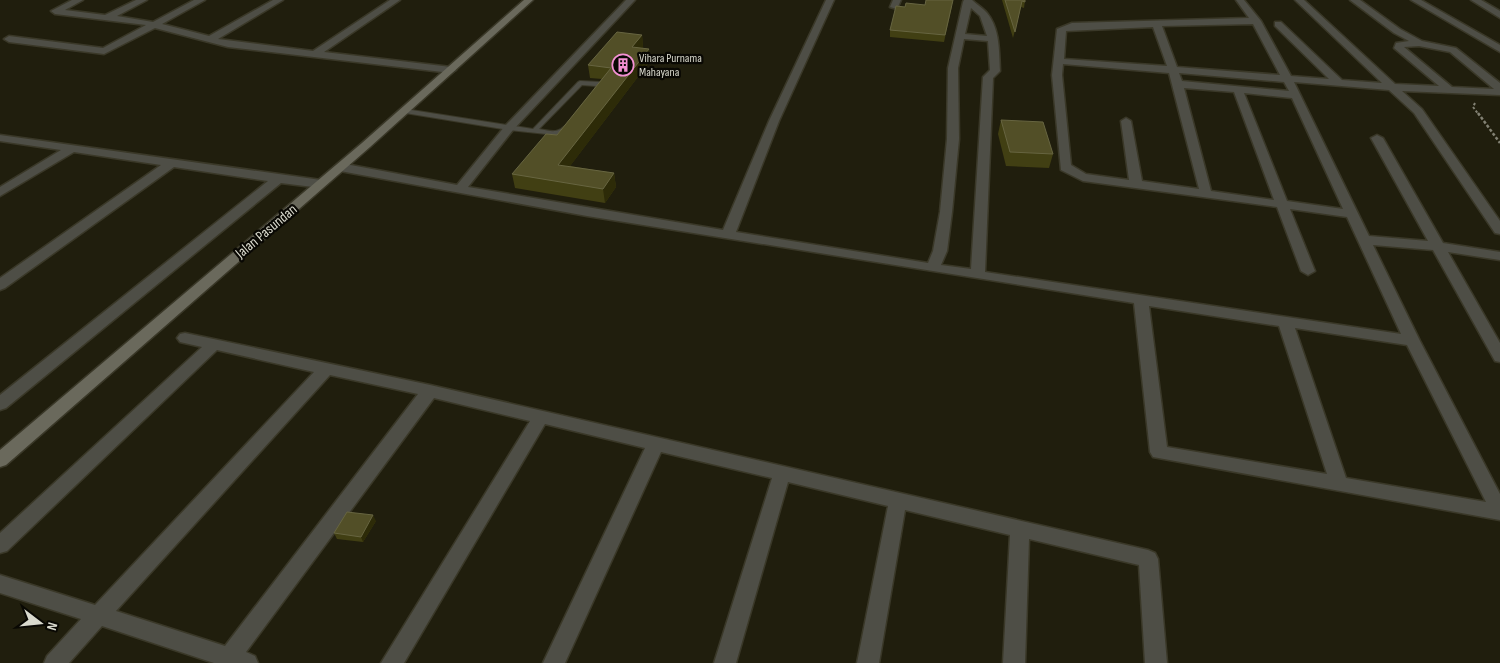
<svg xmlns="http://www.w3.org/2000/svg" width="1500" height="663" font-family="'Sofia Sans Condensed',sans-serif">
<rect width="100%" height="100%" fill="#201e0d"/>
<g fill="none" stroke-linecap="round" stroke-linejoin="round">
<g stroke="#3a3828" stroke-width="2">
<path id="lane" d="M580,81l20,1 3,2 -3,7 -3,2 -3,-2 2,-5 -14,-1 -43,44c13,2 17,5 27,-4h4l1,1 -7,7 -8,2 -47,-5 -104,-17 -3,-2 3,-2 128,20 45,-47z"/>
</g>
<g stroke="#3a3828" stroke-width="3">
<path id="street" d="M72,0h11l-18,10 40,5 31,-15h11l-30,16 36,6 41,-22h11l-43,24 47,12 64,-36h10l-65,39 95,12 77,-51h10l-76,52 127,15 5,3 -5,3 -223,-26 -73,-19 -51,26 -95,-12 -5,-3 5,-3 94,12 43,-23 -91,-11 -4,-3z
M626,0h9l-122,130 -45,57 255,43 46,-109 57,-121h8l-55,121 -43,111 192,31 5,-12 7,-39 7,-73 1,-71 15,-66 1,-2h8c4,4 11,8 15,13 13,16 12,38 13,58l-7,7 -8,194 416,62 -54,-117 -57,-8 25,62 -7,4 -7,-4 -24,-64 -194,-26 -22,-11 -9,-95 5,-46 15,-6 177,-5 -13,-18h8l17,21 30,55 38,3 -54,-53v-4h6l61,58 40,3 -87,-83h9l91,84 44,2 -45,-38 2,-5 13,-2 -15,-8 -44,-33h10l40,29 22,12 34,7 44,35v12l-98,-4 20,18 78,112v13l-5,-1 -81,-120 -25,-23 -95,-8 75,154 59,5 -57,-103 6,-3 6,3 60,105 57,9v8l-52,-8 52,91v19l-5,-1 -62,-111 -60,-5 47,96 80,153v26l-347,-63 -3,-5 -16,-149 -547,-87 -247,-45 -6,-4 6,-4 117,22 48,-59zM971,8l9,8 7,20 -22,-2zM1253,24l27,51 -103,-8 -15,-41zM1153,27l14,39 -103,-7 2,-28zM964,39l24,2 2,29 -7,7 -12,192 -30,-4 6,-14 5,-39 7,-73 -1,-71zM1419,46l31,6 44,37 -42,-2 -48,-40zM1063,64l106,9 30,116 -57,-8 -11,-60 -5,-3 -5,3 8,59 -43,-6 -15,-9 -9,-90zM1179,73l105,9 5,9 -107,-10zM1184,88l50,4 40,108 -63,-9zM1244,93l48,5 51,111 -56,-8zM1149,306l130,20 48,148 -160,-27zM1295,328l112,17 79,157 -140,-24z
M893,0h8l-4,9 -7,-2z
M1411,0h10l79,45v7z
M1471,0h10l19,11v7z
M0,135l321,45 6,4 -6,4 -40,-5 -275,225 -6,2v-15l268,-214 -94,-14 -169,121 -5,2v-12l161,-113 -87,-13 -74,44v-9l61,-37 -61,-9z
M185,333l245,52 718,165 7,3 3,6 9,104h-22l-6,-98 -110,-26 -4,124h-22l7,-128 -105,-25 -26,153h-22l31,-157 -100,-24 -52,181h-22l58,-185 -111,-26 -96,211h-22l102,-215 -100,-24 -141,239h-23l149,-242 -96,-23 -188,254 9,4 3,7h-44l-112,-37 -33,37h-25l3,-7 34,-37 -81,-26v-18l95,30 219,-233 -97,-22 -210,201 -7,2v-20l202,-186 -22,-5 -3,-4 3,-4zM330,375l88,19 -193,252 -109,-35z"/>
</g>
<g stroke="#3a3828" stroke-width="3">
<path id="secondary" d="M524,0h9l-163,147 -364,318 -6,2v-17l362,-307z"/>
</g>
<path stroke="#828173" stroke-width="2" stroke-dasharray="2.5 2" stroke-linecap="butt" d="M1475,103l-2,4 6,8"/>
<path stroke="#828173" stroke-width="2.5" stroke-dasharray="3 2" stroke-linecap="butt" d="M1478,113l22,30"/>
<use href="#lane" fill="#4e4e46" fill-rule="evenodd"/>
<use href="#street" fill="#4e4e46" fill-rule="evenodd"/>
<use href="#secondary" fill="#6a695c" fill-rule="evenodd"/>
</g>
<path fill="#413f13" d="M1002,0h23l-1,8 -3,-1 -8,31z
M925,5l27,1 -8,36 -54,-5v-7l15,-23z
M642,35l1,12 -1,1 7,1 1,12 -80,105 44,7 2,14 -11,16 -90,-15 -3,-14 45,-39 45,-56 -12,-1 -2,-13z
M1001,120l52,34 -4,14 -43,-2 -8,-32z
M376,521l-13,21 -26,-3 -3,-6z"/>
<path fill="#2d2b08" d="M642,35l1,12 -10,12 -1,-12z
M649,49l1,12 -89,117 -3,-13z
M614,173l2,14 -11,16 -2,-14z
M373,515l3,6 -13,21 -2,-5z"/>
<path fill="#524f27" stroke="#676541" d="M926,0h27l-8,35 -55,-5 6,-24 9,1 1,-4 19,2z
M1005,0h20v2l-3,-1 -7,31z
M617,32l25,3 -10,12 17,2 -91,116 56,8 -11,16 -91,-15 34,-40 11,1 54,-67 -23,-3z
M1001,120l42,2 10,32 -43,-2z
M347,512l26,3 -12,22 -27,-4z"/>
<defs>
<g id="building-ring" transform="scale(1.125)"><circle r="9.5" fill="#090803" stroke="#f491d4" stroke-width="1.5"/><path d="M-4-6H4V6H1V3H-1V6H-4ZM-2.5-4.3h1.7v1.8h-1.7ZM.8-4.3h1.7v1.8H.8ZM-2.5-1h1.7V.8h-1.7ZM.8-1h1.7V.8H.8Z" fill="#f491d4"/></g>
</defs>
<g fill-rule="evenodd">
<use href="#building-ring" x="623" y="65"/>
</g>
<g text-anchor="middle" stroke-width="4.5" stroke-linejoin="round" paint-order="stroke">
<g font-size="12" fill="#dadace" stroke="#090803" text-anchor="start">
<text x="639" y="62">Vihara Purnama<tspan x="639" dy="14">Mahayana</tspan></text>
</g>
<g font-size="15" fill="#dadace" stroke="#090803">
<text transform="translate(266 231) rotate(-40)" y="5">Jalan Pasundan</text>
</g>
</g>
<g transform="translate(40 623) rotate(106)" stroke="#090803" stroke-width="4" paint-order="stroke">
<path d="M0-4L9 19L0 12L-9 19Z" fill="#dadace"/>
<text y="-8" font-size="14" font-weight="bold" text-anchor="middle" fill="#dadace">N</text>
</g>
</svg>
